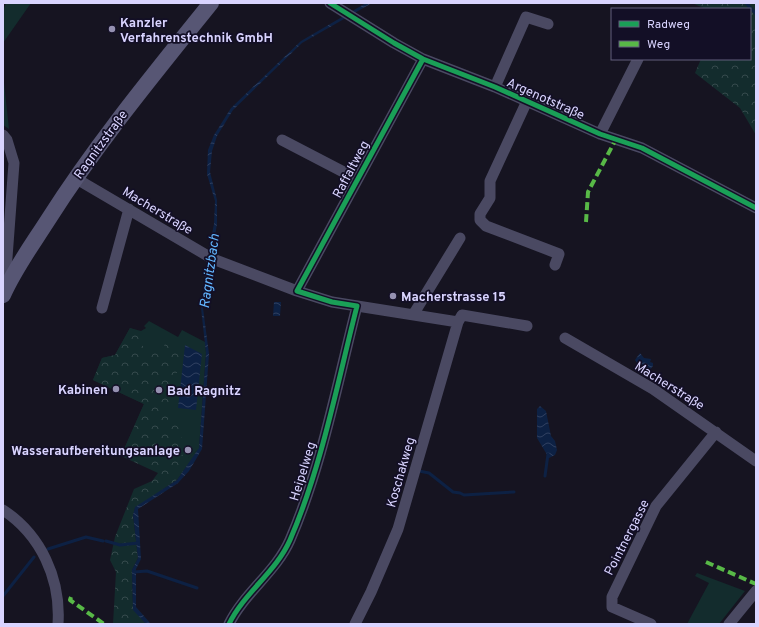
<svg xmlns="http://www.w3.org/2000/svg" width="759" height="627" font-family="Overpass,sans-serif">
<defs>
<pattern id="forest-crowns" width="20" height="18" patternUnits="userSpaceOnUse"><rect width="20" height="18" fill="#132c2d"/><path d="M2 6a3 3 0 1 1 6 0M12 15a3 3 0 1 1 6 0" fill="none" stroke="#354a4c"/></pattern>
<pattern id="water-waves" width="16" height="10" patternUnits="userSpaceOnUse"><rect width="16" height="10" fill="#0d2144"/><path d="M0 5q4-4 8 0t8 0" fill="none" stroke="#304060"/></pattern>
</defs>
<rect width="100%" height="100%" fill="#161421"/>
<path fill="#132c2d" d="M6,3h25l-28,40v-32z
M3,73l6,56 -6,-4z
M149,321l29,16 4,-7 23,12 1,11 -7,96 -13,11 -65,-4 23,-52 -51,-24 9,-22 13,-3 15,-27 11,3 5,-3 -2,-2z
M697,573l48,18 -26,33h-32l22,-41 -14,-7z"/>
<path fill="url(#forest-crowns)" d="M692,3h64v132l-16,-27 -45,-35 6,-14h49v-50h-44z
M130,328l16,6 -5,11 18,10 7,-13 14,8 -8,58h-3l-1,12 13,9 1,7 -3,17 9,5 11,-9 -22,31 -42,28 -2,7 5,43 -6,12 1,39 13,15h-33l3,-52 -6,-12 5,-23 19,-48 18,-8 6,-8 -37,-17 23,-52 -51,-24 9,-22 13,-3z"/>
<path fill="url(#water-waves)" d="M366,3h6l-70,40 -69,67 -16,26 -5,15 -2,21 7,28v24l-14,84 6,46 -7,95 -13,22 -11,12 -40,26 3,50 -5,10v38l15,17h-5l-13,-14 -1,-40 6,-12 -5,-43 2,-8 42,-27 22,-32 7,-95 -5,-45 6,-49 7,-35 1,-23 -8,-27 1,-24 6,-15 17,-27 70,-67z
M274,302h7l-1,14h-7z
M185,345l17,9 -6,56 -18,-2z
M640,353l4,5 7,1 -1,3 3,1v3l-6,7 -4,-1 -8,-12z
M540,406l6,5 5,25 4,5 2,9 -2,5 -6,3 -12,-20v-29z"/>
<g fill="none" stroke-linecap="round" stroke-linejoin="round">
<path stroke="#0d2144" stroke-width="3" d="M746,3l10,11
M419,471l10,2 24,19 7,1 4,2 50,-3
M545,476l3,-22
M106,541l14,4 18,-2
M48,549l38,-12 17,4
M134,572l13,-1 50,17
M3,596l31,-39"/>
<path stroke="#4a4962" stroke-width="11" d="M330,3l64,40 29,16 72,28 105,47 42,14 114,60
M495,87l31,-70 22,7
M527,101l-37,80v17l-10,16v6l6,6 73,28 -4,11
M600,134l38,-75
M3,135l4,5 7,23 -8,108 5,6
M282,140l75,39
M75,178l138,81 84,32 35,11 126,20 4,-7 65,11
M297,291l126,-232
M102,308l27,-99
M413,315l47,-77
M565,338l88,51 103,72
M3,510c38,25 58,69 55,114
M229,624c15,-31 47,-52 61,-84 32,-74 47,-156 67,-234
M355,624l16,-32 27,-63 60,-207
M651,624l-39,-17v-10l44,-91 60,-74
M729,624l27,-33"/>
<path stroke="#575674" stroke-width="16" d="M3,295c12,-27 29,-50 45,-75 49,-77 106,-146 163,-217"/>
<path stroke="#58b947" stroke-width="4" stroke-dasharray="8 4" stroke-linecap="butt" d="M586,222l2,-30 28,-53
M706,562l50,22
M71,597l-1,3 34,24"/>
<g stroke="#130f26" stroke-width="8">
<path id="cycleway" d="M330,3l64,40 29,16 72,28 105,47 42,14 114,60
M229,624c15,-31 47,-52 61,-84 32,-74 47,-156 67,-234l-25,-4 -35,-11 126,-232"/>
</g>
<use href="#cycleway" stroke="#1a9f57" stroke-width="5"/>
</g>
<g fill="#9591b1" stroke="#130f26" stroke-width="1.5">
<circle cx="112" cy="29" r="4"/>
<circle cx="393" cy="296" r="4"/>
<circle cx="116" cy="389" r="4"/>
<circle cx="159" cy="390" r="4"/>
<circle cx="188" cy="450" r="4"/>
</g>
<g text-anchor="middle" stroke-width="3.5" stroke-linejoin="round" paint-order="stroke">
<g font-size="13" font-weight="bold" fill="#d9d4ff" stroke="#130f26" text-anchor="start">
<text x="120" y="27">Kanzler<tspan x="120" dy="15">Verfahrenstechnik GmbH</tspan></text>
<text x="401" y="301">Macherstrasse 15</text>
<text x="108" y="394" text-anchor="end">Kabinen</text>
<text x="167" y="395">Bad Ragnitz</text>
<text x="180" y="455" text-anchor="end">Wasseraufbereitungsanlage</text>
</g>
<g font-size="13" fill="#d9d4ff" stroke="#130f26">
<text transform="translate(546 98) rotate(24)" y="5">Argenotstraße</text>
<text transform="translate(100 144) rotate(-54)" y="5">Ragnitzstraße</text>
<text transform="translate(350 169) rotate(-62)" y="5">Raffaltweg</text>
<text transform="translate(158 210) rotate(31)" y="5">Macherstraße</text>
<text transform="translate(670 385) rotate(32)" y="5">Macherstraße</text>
<text transform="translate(302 471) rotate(-73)" y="5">Heipelweg</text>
<text transform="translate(400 472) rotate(-74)" y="5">Koschakweg</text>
<text transform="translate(626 537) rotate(-63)" y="5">Pointnergasse</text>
</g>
<g font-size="14" font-style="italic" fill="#62b6ff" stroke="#130f26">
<text transform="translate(209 271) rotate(-82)" y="5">Ragnitzbach</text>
</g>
</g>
<rect width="759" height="627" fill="none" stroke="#d9d4ff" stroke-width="8"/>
<rect x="611" y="8" width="140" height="52" fill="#130f26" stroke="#625e7d"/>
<rect x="619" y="21" width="20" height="6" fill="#1a9f57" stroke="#625e7d"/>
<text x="647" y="28" font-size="12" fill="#d9d4ff">Radweg</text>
<rect x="619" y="41" width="20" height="6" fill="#58b947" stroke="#625e7d"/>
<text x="647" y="48" font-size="12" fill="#d9d4ff">Weg</text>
</svg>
